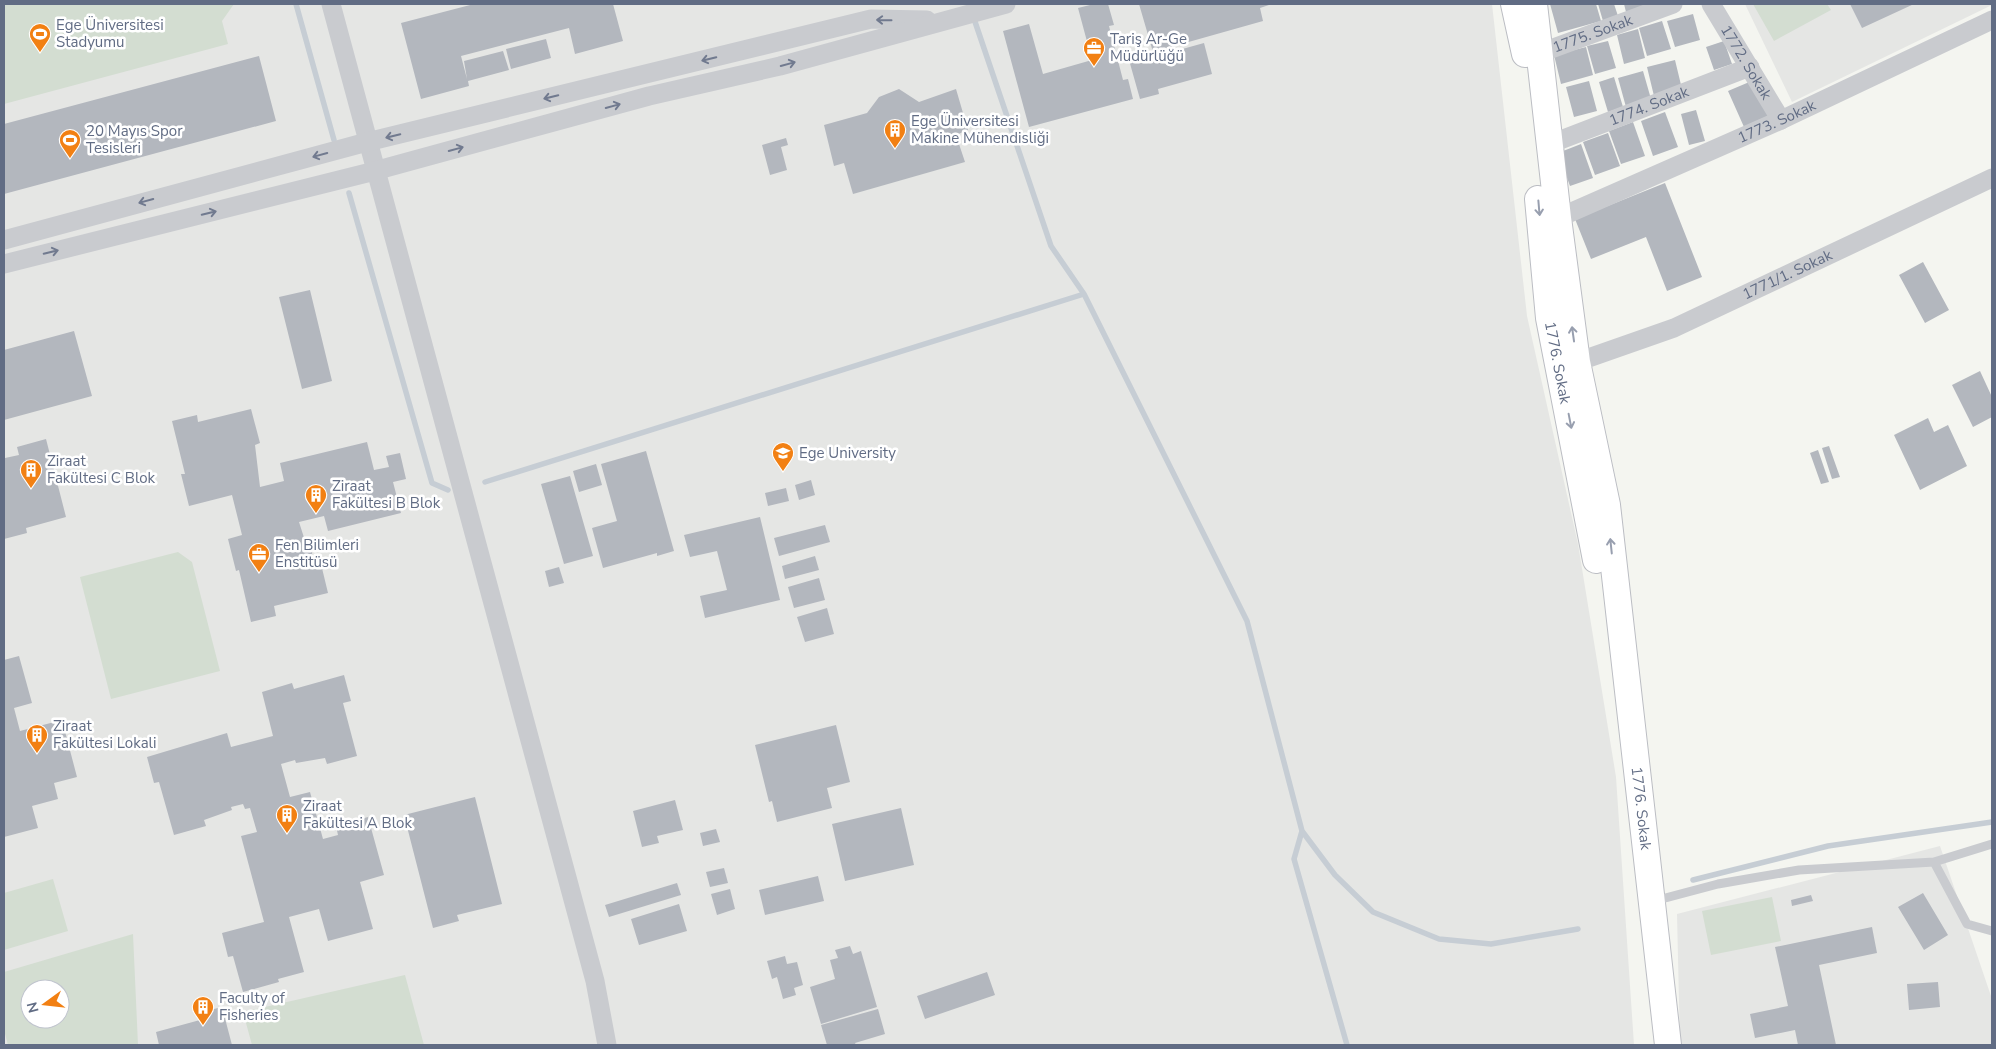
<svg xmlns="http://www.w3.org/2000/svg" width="1996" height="1049" font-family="'Nunito Sans',sans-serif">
<rect width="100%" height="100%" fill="#f4f5f0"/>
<path fill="#e5e6e4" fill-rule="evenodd" d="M4,4h1488l35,312 51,228 38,233 18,268h-1630zM30,989h30v30h-30z
M1745,4h247v1l-200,97z
M1940,846l52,153v46h-312l-3,-131z"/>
<path fill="#d3ddd1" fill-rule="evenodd" d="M4,4h230l-12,17 6,23 -224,60z
M1753,4h74l4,6 -57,31z
M178,552l14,10 28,109 -109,28 -31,-122z
M53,879l15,52 -64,19v-57z
M1772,897l9,44 -70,14 -9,-44z
M133,934l5,111h-130l-4,-15v-58zM30,989h30v30h-30z
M405,975l19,70h-172l-9,-33z"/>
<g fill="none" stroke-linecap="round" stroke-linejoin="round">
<path stroke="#c6cdd4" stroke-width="5.5" d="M296,4l38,136
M969,4l82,242 33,48 163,327 55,210 33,44 38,37 66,27 52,5 87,-15
M349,193l83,290 16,7
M485,482l599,-188
M1302,831l-8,28 53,186
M1693,880l135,-34 164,-24"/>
</g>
<path fill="#b3b7be" d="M474,4h139l10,37 -48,13 -6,-26 -108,28 6,23 -3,-18 39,-10 6,19 -41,11 1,5 -48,13 -20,-76z
M1094,4h14l6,21 -5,1 14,54 5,-1 5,20 -104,28 -26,-96 26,-7 14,50 49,-14 -14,-52z
M1139,4h133l-12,4 3,13 -110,31z
M1550,4h46l5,17 -43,12z
M1598,4h16l4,12 -15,5z
M1624,4h21v2l-19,6z
M1850,4h64l-52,24z
M1693,14l7,26 -25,7 -8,-26z
M1662,21l9,28 -24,7 -8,-28z
M1638,29l7,29 -21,6 -7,-29z
M546,39l5,19 -40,11 -5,-20z
M1608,41l8,27 -21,6 -8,-28z
M1724,41l8,23 -18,6 -8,-23z
M1204,43l8,31 -54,15 1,5 -19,5 -11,-39 20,-5 1,3z
M1586,47l7,28 -32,9 -7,-29z
M259,56l17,65 -272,73v-70z
M1675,60l7,29 -28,7 -7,-29z
M1643,71l8,28 -25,8 -8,-29z
M1614,77l9,30 -15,5 -9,-30z
M1754,80l16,35 -26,12 -16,-36z
M1589,81l8,30 -23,6 -8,-30z
M899,89l20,13 37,-13 12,41 -12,5 9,27 -112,32 -9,-31 -10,3 -10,-41 43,-12 12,-16z
M1696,110l9,31 -16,4 -8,-31z
M1665,112l13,35 -25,9 -12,-35z
M1633,122l12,34 -24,8 -12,-33z
M1608,133l12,33 -25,9 -12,-33z
M786,138l2,7 -7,2 6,23 -17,5 -8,-30z
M1581,144l12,34 -23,8 -12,-33z
M1665,183l37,94 -35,14 -21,-54 -55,22 -16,-40z
M1923,262l26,48 -24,13 -26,-48z
M310,290l22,91 -30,8 -23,-92z
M74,331l18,65 -88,24v-70z
M1980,371l12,26v20l-19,10 -21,-42z
M251,409l9,34 -5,2 5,42 24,-6 -4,-18 87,-21 7,28 15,-3 -3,-11 14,-3 6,26 -13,3 8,31 -73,18 -4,-15 -25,6 9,28 3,-1 4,16 6,-1 7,29 -54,13 2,10 -25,6 -12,-52 -3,1 -8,-32 14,-4 -10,-40 -43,11 -8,-32h4l-13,-53 25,-6 1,7z
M1928,418l6,14 14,-7 19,41 -47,24 -26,-55z
M46,439l20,78 -40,11 1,5 -23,6v-78l1,-3 14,-3 -2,-8z
M1829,446l11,31 -8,2 -10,-31z
M1818,450l11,32 -8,2 -11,-31z
M646,451l28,100 -17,5v-3l-54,15 -11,-40 25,-7 -16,-57z
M596,464l6,21 -23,7 -6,-21z
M570,476l23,80 -29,8 -23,-80z
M811,480l4,15 -16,5 -4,-15z
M786,488l3,13 -21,5 -3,-13z
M760,517l20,83 -75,18 -5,-22 27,-6 -10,-39 -27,6 -6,-22z
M825,525l5,17 -51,14 -5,-18z
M815,556l4,14 -34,9 -3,-13z
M559,567l5,16 -15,4 -4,-16z
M819,578l6,22 -31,8 -6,-21z
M827,608l7,26 -29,8 -8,-25z
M19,656l13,47 -18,5 6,23 42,-11 15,57 -23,6 4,16 -26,7 6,22 -34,9v-177z
M344,675l7,26 -8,2 14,53 -30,8 -2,-6 -29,5 -1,-3 -14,4 9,33 20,-5 13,47 15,-4 -2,-9 32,-9 16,58 -24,7 13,47 -45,12 -9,-32 -30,8 15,55 -26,7 1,3 -36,10 -10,-36 -5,1 -6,-24 42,-11 -23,-86 16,-4 -7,-24 -5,1 -2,-5 -12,3 1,3 -28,10 2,6 -32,9 -15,-53 -5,1 -7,-26 80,-24 4,14 42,-11 -11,-44 30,-9 2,6z
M836,725l14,57 -23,6 5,20 -55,14 -5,-21 -3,1 -14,-57z
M475,797l27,107 -45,11 2,6 -26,7 -29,-113z
M675,800l8,30 -26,6 2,7 -17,4 -9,-36z
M901,808l13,57 -69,16 -13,-57z
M716,829l4,13 -17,4 -3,-13z
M724,868l4,15 -18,4 -4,-15z
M818,876l6,25 -59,14 -6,-25z
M677,883l4,12 -72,22 -4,-12z
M730,889l5,20 -18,6 -6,-21z
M1923,893l25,42 -24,15 -26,-43z
M1811,895l2,6 -21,5 -1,-6z
M679,904l8,27 -48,14 -8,-26z
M1872,927l5,26 -58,12 17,80h-38l-3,-15 -40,8 -5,-24 38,-8 -13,-59z
M850,946l3,8 8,-3 16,56 -56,17 -11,-37 25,-8 -5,-19 8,-2 -3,-8z
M785,956l2,8 10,-2 6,23 -9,3 2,7 -13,4 -6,-22 -5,2 -5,-18z
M987,972l8,23 -70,24 -8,-23z
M1938,982l2,25 -31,3 -2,-26z
M222,1007l10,38h-73l-3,-13 44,-12 -2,-7z
M878,1009l7,25 -30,9 1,2h-29l-6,-20z"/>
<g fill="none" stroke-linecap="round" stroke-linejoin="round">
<g stroke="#bbbdc3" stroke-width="28">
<g id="secondary">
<path d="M1514,4l11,50"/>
<path id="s6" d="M1534,4l24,214 19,144 30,143 61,540"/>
<path id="s7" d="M1538,199l11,119 47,242"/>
</g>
</g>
<path stroke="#c9cbcf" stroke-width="9" d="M1934,862l33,62 25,7
M1654,901l64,-17 81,-14 135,-8 58,-18"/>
<g stroke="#c9cbcf" stroke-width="19">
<path d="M331,4l264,977 12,64"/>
<path id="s1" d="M1711,4l70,116"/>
<path id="s2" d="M1540,53l133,-49"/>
<path id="s3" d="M1550,144l200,-77"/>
<path id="s4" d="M1558,218l223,-98 211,-100"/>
<path d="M4,240l363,-98 504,-123 56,1"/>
<path d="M4,264l363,-91 282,-77 131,-30 226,-62"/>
<path id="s5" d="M1577,362l97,-34 318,-150"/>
</g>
<use href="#secondary" stroke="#fff" stroke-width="26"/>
</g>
<defs><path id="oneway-shaft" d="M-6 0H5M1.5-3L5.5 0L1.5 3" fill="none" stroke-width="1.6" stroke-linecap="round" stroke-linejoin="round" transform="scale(1.25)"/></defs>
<g stroke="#717a8f">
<use href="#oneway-shaft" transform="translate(884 20) rotate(-179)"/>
<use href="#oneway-shaft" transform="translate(709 59) rotate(166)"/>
<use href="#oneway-shaft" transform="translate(788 64) rotate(-15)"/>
<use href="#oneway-shaft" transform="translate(551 97) rotate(166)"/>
<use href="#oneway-shaft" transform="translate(613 106) rotate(-15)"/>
<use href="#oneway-shaft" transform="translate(393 136) rotate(166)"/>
<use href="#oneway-shaft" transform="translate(456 149) rotate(-15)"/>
<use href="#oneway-shaft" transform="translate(320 155) rotate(165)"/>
<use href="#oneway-shaft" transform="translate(146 201) rotate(165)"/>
<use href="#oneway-shaft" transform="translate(209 213) rotate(-14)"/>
<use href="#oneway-shaft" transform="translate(51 252) rotate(-14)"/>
</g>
<g stroke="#989faf">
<use href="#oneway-shaft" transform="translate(1539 208) rotate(85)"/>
<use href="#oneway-shaft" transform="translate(1573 334) rotate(-98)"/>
<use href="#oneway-shaft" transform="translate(1570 421) rotate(79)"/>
<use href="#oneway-shaft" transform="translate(1611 546) rotate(-96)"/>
</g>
<defs>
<g id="stadium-pin" transform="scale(1.125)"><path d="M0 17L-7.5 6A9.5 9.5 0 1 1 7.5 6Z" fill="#f28013" stroke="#fff"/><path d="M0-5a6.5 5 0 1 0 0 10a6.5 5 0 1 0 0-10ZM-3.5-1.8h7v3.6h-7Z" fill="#fff"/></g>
<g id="office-pin" transform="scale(1.125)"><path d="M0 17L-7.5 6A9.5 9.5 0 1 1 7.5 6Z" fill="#f28013" stroke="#fff"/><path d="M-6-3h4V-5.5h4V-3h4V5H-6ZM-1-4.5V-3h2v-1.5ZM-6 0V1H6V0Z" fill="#fff"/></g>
<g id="building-pin" transform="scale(1.125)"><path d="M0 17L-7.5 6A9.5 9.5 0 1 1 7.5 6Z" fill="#f28013" stroke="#fff"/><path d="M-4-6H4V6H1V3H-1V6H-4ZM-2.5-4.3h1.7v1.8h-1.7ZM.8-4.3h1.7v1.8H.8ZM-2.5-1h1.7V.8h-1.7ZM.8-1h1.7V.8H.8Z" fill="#fff"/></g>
<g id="university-pin" transform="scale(1.125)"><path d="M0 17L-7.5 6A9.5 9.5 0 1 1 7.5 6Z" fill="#f28013" stroke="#fff"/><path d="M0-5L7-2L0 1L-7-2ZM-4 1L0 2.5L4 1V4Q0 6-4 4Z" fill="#fff"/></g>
</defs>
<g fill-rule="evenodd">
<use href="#stadium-pin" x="40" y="34"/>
<use href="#office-pin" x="1094" y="48"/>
<use href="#building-pin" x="895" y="130"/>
<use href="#stadium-pin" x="70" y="140"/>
<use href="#university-pin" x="783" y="453"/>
<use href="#building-pin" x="31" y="470"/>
<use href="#building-pin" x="316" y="495"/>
<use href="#office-pin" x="259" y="554"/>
<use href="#building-pin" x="37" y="735"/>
<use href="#building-pin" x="287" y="815"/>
<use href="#building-pin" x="203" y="1007"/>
</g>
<g text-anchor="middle" stroke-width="5" stroke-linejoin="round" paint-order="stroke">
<g font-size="15" fill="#616c84" stroke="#fff" text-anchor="start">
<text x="56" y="30">Ege Üniversitesi<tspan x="56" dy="17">Stadyumu</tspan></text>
<text x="1110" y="44">Tariş Ar-Ge<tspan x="1110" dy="17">Müdürlüğü</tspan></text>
<text x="911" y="126">Ege Üniversitesi<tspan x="911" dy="17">Makine Mühendisliği</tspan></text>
<text x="86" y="136">20 Mayıs Spor<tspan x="86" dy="17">Tesisleri</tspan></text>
<text x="799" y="458">Ege University</text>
<text x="47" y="466">Ziraat<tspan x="47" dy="17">Fakültesi C Blok</tspan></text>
<text x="332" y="491">Ziraat<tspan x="332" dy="17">Fakültesi B Blok</tspan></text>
<text x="275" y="550">Fen Bilimleri<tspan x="275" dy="17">Enstitüsü</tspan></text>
<text x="53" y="731">Ziraat<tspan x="53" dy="17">Fakültesi Lokali</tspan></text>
<text x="303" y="811">Ziraat<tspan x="303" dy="17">Fakültesi A Blok</tspan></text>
<text x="219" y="1003">Faculty of<tspan x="219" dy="17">Fisheries</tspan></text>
</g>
<g font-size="15" fill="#616c84" stroke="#fff">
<text dy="5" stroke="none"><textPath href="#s2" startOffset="56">1775. Sokak</textPath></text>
<text dy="5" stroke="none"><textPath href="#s1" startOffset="68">1772. Sokak</textPath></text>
<text dy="5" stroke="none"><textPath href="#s3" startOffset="106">1774. Sokak</textPath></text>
<text dy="5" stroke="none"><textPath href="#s4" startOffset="239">1773. Sokak</textPath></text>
<text dy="5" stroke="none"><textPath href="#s5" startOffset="228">1771/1. Sokak</textPath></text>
<text dy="5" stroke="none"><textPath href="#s7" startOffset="165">1776. Sokak</textPath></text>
<text dy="5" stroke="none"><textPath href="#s6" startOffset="812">1776. Sokak</textPath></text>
</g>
</g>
<rect width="1996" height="1049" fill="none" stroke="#616c84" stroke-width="10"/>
<g transform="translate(45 1004) rotate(255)"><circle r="24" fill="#ffffff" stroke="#c0c4ce"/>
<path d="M0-4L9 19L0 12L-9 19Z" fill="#f28013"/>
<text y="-8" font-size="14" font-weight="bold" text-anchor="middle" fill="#616c84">N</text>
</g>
</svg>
